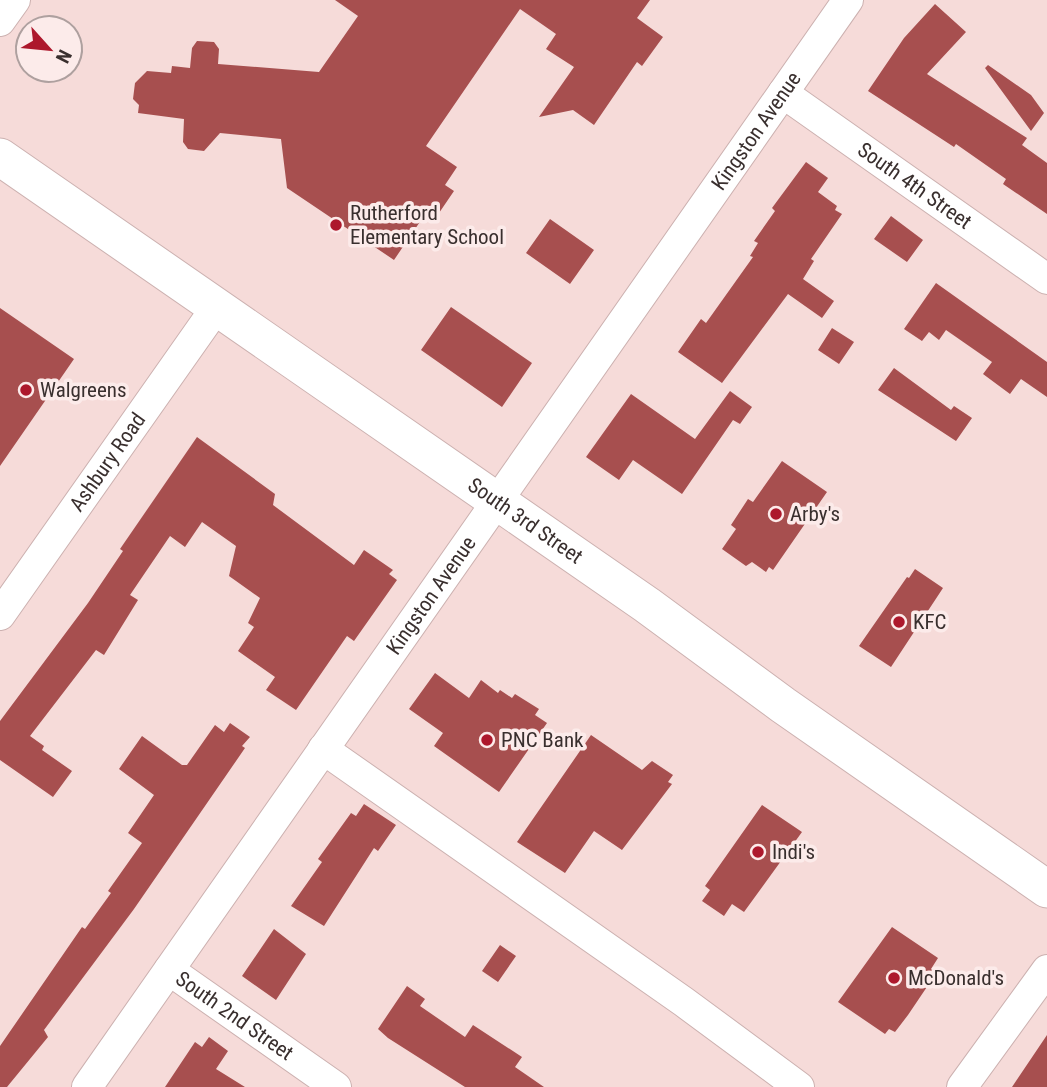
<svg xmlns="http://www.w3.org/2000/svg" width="1047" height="1087" font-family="'Roboto Condensed',sans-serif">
<rect width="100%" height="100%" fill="#f6dbd9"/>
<path fill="#a74f4f" d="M335,0h315l-13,18 26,19 -21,29 -5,-4 -43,63 -21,-15 -34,7 35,-50 -28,-18 10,-15 -36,-25 -94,137 31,21 -12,18 9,6 -15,22 -9,-6 -36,53 -107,-72 -6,-49 -61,-6 -16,18 -16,-2 -5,-7 1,-23 -46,-6 1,-8 -6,-6 2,-16 12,-12 24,2 1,-7 18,2 2,-20 5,-7 17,1 5,7 -1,15 101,8 39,-56z
M935,4l31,28 -39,42 100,64 -5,7 25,18v51l-44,-30 3,-5 -50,-35 -2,3 -86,-56 36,-53z
M988,65l43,30 13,18 -13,18 -46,-63z
M806,162l22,16 -10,14 19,14 -2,4 7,4 -31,45 3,2 -11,18 31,22 -12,17 -34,-24 -66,89 -44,-31 23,-33 5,4 47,-66 -3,-1 8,-13 -4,-2 21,-30 -3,-3z
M891,216l32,24 -16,22 -33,-23z
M550,219l44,31 -24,34 -44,-31z
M936,283l111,79v35l-26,-18 -11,15 -27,-20 9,-12 -46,-32 -7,10 -10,-8 -7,9 -18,-12z
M451,307l81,56 -30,44 -81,-57z
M0,308l74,51 -74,107z
M832,328l22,14 -15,22 -21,-14z
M894,368l57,42 3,-4 18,12 -16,23 -78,-51z
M730,391l22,16 -12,17 -7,-4 -51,74 -49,-34 -14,20 -33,-23 45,-63 64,45z
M197,437l78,57 -2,11 81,60 10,-15 29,20 -4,4 8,6 -43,61 -7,-5 -51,74 -30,-20 9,-13 -37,-26 16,-24 -6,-4 12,-25 -31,-22 7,-30 -34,-24 -17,25 -15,-11 -40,59 8,5 -34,55 -8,-5 -66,86 14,10 -2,4 30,21 -19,26 -53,-37v-39l88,-118 35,-52 -3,-2z
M782,461l45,31 -54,78 -4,-3 -3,5 -14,-10 -6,4 -24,-17 14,-20 -5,-4 17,-26 5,3z
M915,569l28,19 -52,79 -32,-21 48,-69 2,1z
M435,673l34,25 12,-18 17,13 2,-3 12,8 3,-4 24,15 -4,6 12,8 -48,69 -65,-46 9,-13 -34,-24z
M230,723l20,14 -8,9 3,2 -111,161 -90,121 4,7 -41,50h-7v-41l82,-119 3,2 26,-36 -3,-2 34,-48 -14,-10 26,-38 -35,-26 23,-33 40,29h5l28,-40 9,7z
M591,735l51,35 10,-9 21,14 -5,7 4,2 -50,66 -28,-19 -29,42 -48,-31z
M364,804l32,21 -18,26 -4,-3 -50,78 -33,-20 31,-44 -4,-3 33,-46 5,3z
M762,805l40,27 -58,80 -12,-8 -8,12 -22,-15 8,-11 -5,-4z
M892,927l46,31 -7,11 6,3 -29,43 -13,17 -6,-3 -4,5 -47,-32z
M274,929l32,25 -30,46 -34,-24z
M500,945l16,11 -18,26 -16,-11z
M407,986l18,13 -5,7 45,31 8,-12 49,32 -7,10 29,20h-79l-77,-49 -10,-9z
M1047,1035v52h-35z
M209,1037l19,14 -12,18 29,18h-80l30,-45 7,5z"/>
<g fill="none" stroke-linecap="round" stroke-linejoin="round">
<g stroke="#ccb1b0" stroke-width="32">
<g id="minor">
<path d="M0,21l15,-21"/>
<path id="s1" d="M783,93l264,186"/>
<path id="s2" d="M0,615l216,-307"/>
<path d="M323,749l361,253 115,85"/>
<path id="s3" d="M169,970l167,117"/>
<path id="s4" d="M87,1087l761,-1087"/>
<path d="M962,1087l85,-117"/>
</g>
</g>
<g stroke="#ccb1b0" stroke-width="39">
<g id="tertiary">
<path id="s5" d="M0,157l647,448 136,100 264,184"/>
</g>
</g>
<use href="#minor" stroke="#fff" stroke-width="30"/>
<use href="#tertiary" stroke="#fff" stroke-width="37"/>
</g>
<g fill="#ad182c" stroke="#fcebea" stroke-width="2.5">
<circle cx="336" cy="225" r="7"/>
<circle cx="26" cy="390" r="7"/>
<circle cx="776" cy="514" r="7"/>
<circle cx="899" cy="622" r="7"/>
<circle cx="487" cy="740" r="7"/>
<circle cx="758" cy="852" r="7"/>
<circle cx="894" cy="978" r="7"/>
</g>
<g text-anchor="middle" stroke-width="7" stroke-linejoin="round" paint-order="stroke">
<g font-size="21" fill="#392f2e" stroke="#fcebea">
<text dy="7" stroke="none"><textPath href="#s4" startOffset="1167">Kingston Avenue</textPath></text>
<text dy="7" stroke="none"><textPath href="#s1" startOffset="161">South 4th Street</textPath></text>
<text dy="7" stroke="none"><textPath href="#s2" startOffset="187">Ashbury Road</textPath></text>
<text dy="7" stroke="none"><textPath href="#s5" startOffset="639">South 3rd Street</textPath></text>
<text dy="7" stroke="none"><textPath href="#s4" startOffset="600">Kingston Avenue</textPath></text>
<text dy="7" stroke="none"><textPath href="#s3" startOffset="80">South 2nd Street</textPath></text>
</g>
<g font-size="21" fill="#392f2e" stroke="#fcebea" text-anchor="start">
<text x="350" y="220">Rutherford<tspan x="350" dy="24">Elementary School</tspan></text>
<text x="40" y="397">Walgreens</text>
<text x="790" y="521">Arby's</text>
<text x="913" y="629">KFC</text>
<text x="501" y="747">PNC Bank</text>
<text x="772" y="859">Indi's</text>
<text x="908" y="985">McDonald's</text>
</g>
</g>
<g transform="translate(49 49) rotate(117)"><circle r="33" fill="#fcebea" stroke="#aea09f" stroke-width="2"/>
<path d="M0-5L12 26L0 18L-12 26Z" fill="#ad182c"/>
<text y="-10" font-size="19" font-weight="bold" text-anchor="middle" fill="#392f2e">N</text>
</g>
</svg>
